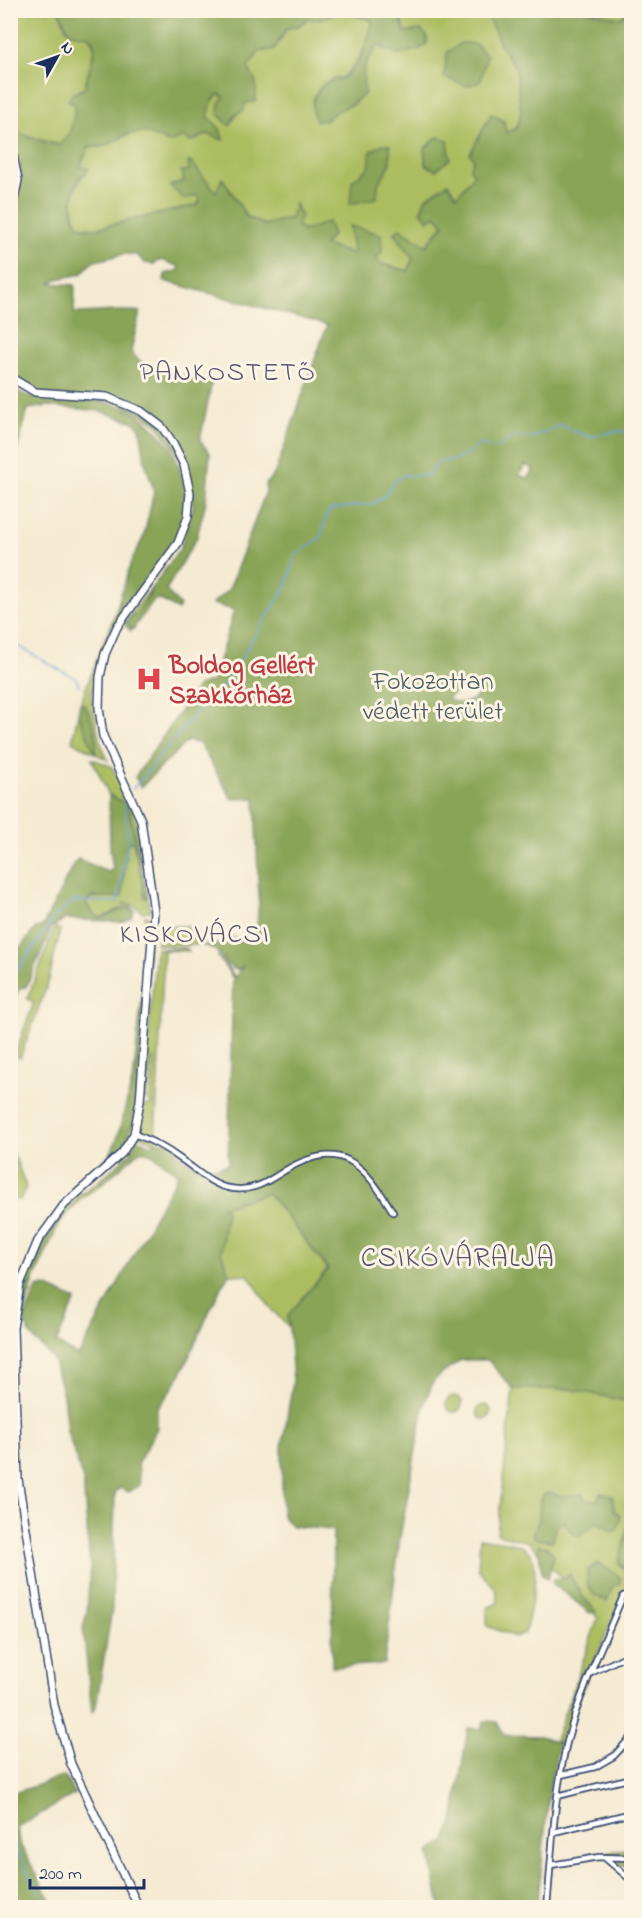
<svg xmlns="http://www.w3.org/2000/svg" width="642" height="1918" font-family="'Indie Flower',sans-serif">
<rect width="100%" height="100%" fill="#fcf5e5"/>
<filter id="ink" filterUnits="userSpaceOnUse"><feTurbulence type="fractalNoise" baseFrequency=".0167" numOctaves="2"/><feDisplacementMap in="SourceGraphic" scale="12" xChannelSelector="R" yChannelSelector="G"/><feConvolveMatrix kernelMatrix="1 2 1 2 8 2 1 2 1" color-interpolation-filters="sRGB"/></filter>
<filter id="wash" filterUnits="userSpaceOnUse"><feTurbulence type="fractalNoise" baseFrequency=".008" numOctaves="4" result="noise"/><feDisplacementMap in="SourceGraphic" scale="24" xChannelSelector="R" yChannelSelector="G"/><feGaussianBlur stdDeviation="1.35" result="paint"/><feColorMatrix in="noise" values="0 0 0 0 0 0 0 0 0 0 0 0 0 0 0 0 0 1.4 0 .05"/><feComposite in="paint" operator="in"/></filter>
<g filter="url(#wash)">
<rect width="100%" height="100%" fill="#f5ebd3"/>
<path fill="#acbd60" stroke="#64765f" stroke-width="1.5" d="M10,11h49l7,18c7,2 17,4 23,8 10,7 -1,40 -4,51l-13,6 -3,7 6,3 -3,27 -13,14 -39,-11 -9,-8z
M398,11h38l6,4 2,-4h21l7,4 9,-4 6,3 15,34 14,20 5,44 -4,16 -11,6 -32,25v16l-17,22 -31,1 -5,13 7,9 8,-6 8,10 -18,22 -26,-17 -5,4 18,25 -5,13 -27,-7 -5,-7 6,-5c-34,4 -59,-2 -85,-27l-2,-20 -4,13 -27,7 -17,-8 -24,-38 -6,14 -12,-13 -15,-9 -5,10 -14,5 26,9 3,5 -2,5 -101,23 -14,-1 -6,-4c-8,-21 -4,-39 12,-54l-9,-2 9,-21c31,7 32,-30 79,-4l17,-5 11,3 12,-6 15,5 -3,-10 -13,-13 5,-15 7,-7 5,3 -6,17 12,11 26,-42 -9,-16 12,-16 20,-8 8,-15 11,-2 9,-7h12l22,-7 31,8c-2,22 -13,43 -30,58h-5l-11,42 9,-9 20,-7 10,-44 14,-15 7,5 19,-18z
M586,11h43l-9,7z
M153,586l-22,44 4,-2 -4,3 -8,-7z
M94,667l4,4 -7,23 9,48 8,18 -36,-19 6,-27 17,35c4,-12 -4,-33 -10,-44l-5,-1z
M92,759l19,7c20,33 30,54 30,94l-12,-51 -4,-6 -16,-8z
M132,840l19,71 -9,1 -9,-7 -9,-2 -1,2 8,1 3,5 -15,-2c-17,11 -24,13 -33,-7l5,-5h31l5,-53z
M145,916l5,1 -4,80h-4z
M158,926h30v3h8l1,16h-40z
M55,927l5,3 -11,50 -29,78 -4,-2v-4l18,-50 -7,-3z
M186,948l3,3 -25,-1 -9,192 -17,-7 -1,-3 5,-26 11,-2 -3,-2 4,-43h-2l-6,41 -3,-1 13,-150z
M11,1153l4,4 11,30 -6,13 -9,-1z
M100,1180l2,4 -20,13 -23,26h-3l22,-27z
M268,1193l60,76 -40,46 1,12 -17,-17 -24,-35 -19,-1 -8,-22 5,-41 -5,-4z
M513,1389h57l61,13v112l-12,49 11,15 1,13 -8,5 -64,147 -4,-3 43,-122 -69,-76 -32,-8z
M446 1404a8 8 0 1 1 16 0a8 8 0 1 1-16 0Z
M477 1412a7 7 0 1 1 14 0a7 7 0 1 1-14 0Z
M480,1538c12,3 35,3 45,10 20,14 4,65 0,85l-10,4 -28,-11v-18l11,-5 -2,-14 -18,-20z"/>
<path fill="#89a456" stroke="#526a5a" stroke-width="1.5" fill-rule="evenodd" d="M59,11h339l7,21 16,-2 6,6v8l-5,4 -24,7 -19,-10c-15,16 -18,26 -14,48 -14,15 -25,13 -39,27l-10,1c-10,-22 3,-41 27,-43 16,-15 27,-36 29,-58l-31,-8 -22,7h-12l-9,7 -11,2 -13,21 -15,3 -11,15 8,16v18l-11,2 -2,8 -8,3 -5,12 -12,-12 1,-10 5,-7 -5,-3 -7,7 -4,15 12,13 3,11 -15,-6 -18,8 -5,-5 -17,6c-47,-28 -48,10 -79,3l-9,20 9,3c-3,3 -8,6 -10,10 -8,10 -11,43 4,48 4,1 10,1 14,1l100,-23 3,-5 -3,-5 -13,4 -14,-13 14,-5 -3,-10h8l-1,-9 4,1 24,29 6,-14 25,39 17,8 27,-7 4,-14 6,13 -4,9 6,5 25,-9 5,12 -9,11 30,10 -5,-29 32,8 1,18 -6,6 5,6 27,7 5,-13 -18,-25 5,-5 26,18 18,-22 -8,-9 -8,5 -7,-10 5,-12 22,-15 9,13 17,-21 -4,-7 4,-9 -4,-5 21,-40 13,7 2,12 11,-5 4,-16 -5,-44 -14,-20 -15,-33 -6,-4h105l34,7 11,-7v1391l-61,-13h-57l-25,-29h-27l-27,20 -10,25 -24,132 -16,127 -52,3 1,-137 -41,-4 -10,-10v-69l11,-66 -5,-66 40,-46 -60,-76 -46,14 4,4 -5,41 8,22c-27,42 -39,98 -72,134v20l-19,35 2,22 -11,7 -10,-4 -4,5 -3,116 -16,98 -4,5 -9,-84 4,-16 3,-45 -7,-87 -16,-49 -4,-36 -10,-36 -22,-23 -7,-16 13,-32 9,-2 30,14 -20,43 22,13 100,-182 -26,-20 -11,-4 -39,34 -2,-4 30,-27 5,-12 3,-2 13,6 6,-4 19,3v8c16,14 32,20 52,12l5,-186 -16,-23 18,22 9,-12 -7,5c-17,-5 -11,-21 -36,-25h15l15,-7 19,4 6,-4 3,-37 -4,-103 -23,1 -33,-56 -12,-2 -46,46 -6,-10 63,-91 15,-5 21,-71 -22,-6 17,-15 37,-98 -1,-6 10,-12 52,-148 -163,-44 1,-7 14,-4 -1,-4 -17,-6 -7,4 -9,-1 -8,-8 -13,-1 -32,8 -11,12 -24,5 -6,4 24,2 -1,28c23,0 44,-4 66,-1l-9,39c13,23 57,25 81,30l-12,60 10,12 -4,48 -9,36 -31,53 14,16 -2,4 -19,-11 -5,1 -22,30 -5,-7 5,-8 3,1 17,-24 1,-6 27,-37 13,-42 -6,-39 -31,-46 -39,-21 -70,-6 -36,-17 -1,-252c14,11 32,16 49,19 14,-11 14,-24 16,-41l-7,-3 4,-7 13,-6c-1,-10 17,-44 5,-51 -5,-3 -15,-3 -20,-4zM525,465l9,4 -6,9 -9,-3zM474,689l5,5c-8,10 -22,12 -32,4l8,-6z
M461,43l15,1 11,12 -7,26 -13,4 -23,-9 3,-24z
M437,137l11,3 2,19 -14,11 -10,-5 -2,-16z
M383,144l7,1v20l-12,19 -1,14 -27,6 2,-23 17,-14 2,-16z
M11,387c31,22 70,7 105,18 22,6 40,23 53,41 8,10 12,25 15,38 2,10 5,21 3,31 -7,39 -46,70 -67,102 -10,16 -16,33 -22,50l-3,-3 20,-50 16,-52 13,-26 10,-45 -9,-29 -5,-34 -6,-6 -35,-11 -51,-5 -20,3 -17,64z
M80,704l5,1c7,14 14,32 10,48l-17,-39z
M109,795l16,8 4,6 19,87 -3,2 -11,-55 -2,-2 -5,3 -5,53h-30l-6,5c13,31 21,8 43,6l5,3 -2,6 -9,5 -58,-3 -13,8 -26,60 -7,1 -8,22v-58l4,2 21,-26 7,-2 30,-61 5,-6 30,13 5,-3 -3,-20z
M142,997h4l-12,125 -11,27 -23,22 -5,-3 14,-12 8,-17 17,-65z
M56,1223h3l-24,54 -16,53 -2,-2c5,-40 16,-73 39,-105z
M551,1493l9,3 23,-2 2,6h13l2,-7 13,3 1,14 7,6 -4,14 -5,1 -14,-9 -17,13 -8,-1 -10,-13 -8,7 -2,13 -16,-2 -5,-5 7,-14 1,-19 4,-7z
M631,1514v71l-1,-8 -11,-14z
M538,1545l8,2 8,7 -6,25 -6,-5z
M598,1563l22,14v6l-7,3 -6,15c-17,-5 -22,-15 -19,-31z
M569,1574l14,23 13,14 -6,2 -37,-29 1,-5h6z
M484,1721l13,1 7,13 36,1 19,7 -9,42 -13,122h-97l-11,-55 17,-11 7,-20 15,-93 14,1z
M64,1776l11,18 -58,33 2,15 35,65h-43v-113z
M631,1848v14l-10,5 -15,-14z"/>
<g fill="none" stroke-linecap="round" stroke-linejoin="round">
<path stroke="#6aa1d8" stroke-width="1.5" d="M10,642c23,11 43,26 66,36l3,8
M133,789l62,-75 25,-23 67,-106 8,-29 26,-19 6,-23 5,-5 40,-5 12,-7 10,-15 9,-7 24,1 10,-14 22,-3 21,-15 19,4 14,-11h21l26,-12 30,12 27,-6 15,2
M10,981l44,-63 19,-17 45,1 10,-62 -3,-39 2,-4
M10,1831l6,18 31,59
M626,1854h6"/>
</g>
</g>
<g filter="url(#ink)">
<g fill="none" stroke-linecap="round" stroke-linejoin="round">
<g stroke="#3c4b70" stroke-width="8">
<path id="street" d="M134,1134c18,6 33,15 48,26 15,10 29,25 47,28 22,5 38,-6 55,-17 58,-35 80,-6 109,41
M591,1673l41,-20
M561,1775l34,-8 19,-11 18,-20
M557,1796l75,-18
M554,1832l78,-19
M605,1858l27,23
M551,1865l48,-8 33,1
M547,1908c5,-57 7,-115 21,-170 13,-49 36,-96 55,-142l9,-2"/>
</g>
<g stroke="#3c4b70" stroke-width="10">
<path id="secondary" d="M10,140l8,40 -8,39
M10,377l25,15 72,5 34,14 21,16 11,16 11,22 6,28 -2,24 -10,26 -61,84 -12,27 -5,23 -1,31 4,28 38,84 13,92 -14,189 -6,33 -12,19 -58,52 -26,36 -18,43 -7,44 5,151 36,226 17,59 68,144"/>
</g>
<use href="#street" stroke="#fff" stroke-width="4.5"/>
<use href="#secondary" stroke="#fff" stroke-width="7"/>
</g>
</g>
<defs>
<g id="hospital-bare" transform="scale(2.07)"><path d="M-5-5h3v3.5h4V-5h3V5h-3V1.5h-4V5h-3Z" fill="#e0444e" stroke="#fcf5e5" stroke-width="2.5" paint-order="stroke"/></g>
</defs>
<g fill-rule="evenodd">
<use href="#hospital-bare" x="149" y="679"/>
</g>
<g text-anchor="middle" stroke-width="6" stroke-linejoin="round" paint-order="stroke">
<g font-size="26" font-weight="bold" fill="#be3a42" stroke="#fcf5e5" text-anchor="start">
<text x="169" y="673">Boldog Gellért<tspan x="169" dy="30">Szakkórház</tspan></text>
</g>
<g font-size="26" fill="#465a5f" stroke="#fcf5e5">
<text x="433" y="689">Fokozottan<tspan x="433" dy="30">védett terület</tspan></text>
</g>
<g font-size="27" letter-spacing="1.5" fill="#58546e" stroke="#fcf5e5">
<text x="228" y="380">PANKOSTETŐ</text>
<text x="195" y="942">KISKOVÁCSI</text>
</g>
<g font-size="28" letter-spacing="1.5" fill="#58546e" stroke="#fcf5e5">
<text x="458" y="1266">CSIKÓVÁRALJA</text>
</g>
</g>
<rect width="642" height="1918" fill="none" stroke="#fcf5e5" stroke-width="36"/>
<g transform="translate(57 57) rotate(50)" stroke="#fcf5e5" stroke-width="4.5" paint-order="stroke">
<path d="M0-4.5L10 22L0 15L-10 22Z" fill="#1b2f5e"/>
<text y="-9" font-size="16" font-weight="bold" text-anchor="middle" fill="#1b2f5e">N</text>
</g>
<path d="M30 1879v9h114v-9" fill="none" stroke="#1b2f5e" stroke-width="3"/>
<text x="39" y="1879" font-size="18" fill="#1b2f5e" stroke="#fcf5e5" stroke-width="4.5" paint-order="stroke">200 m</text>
</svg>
